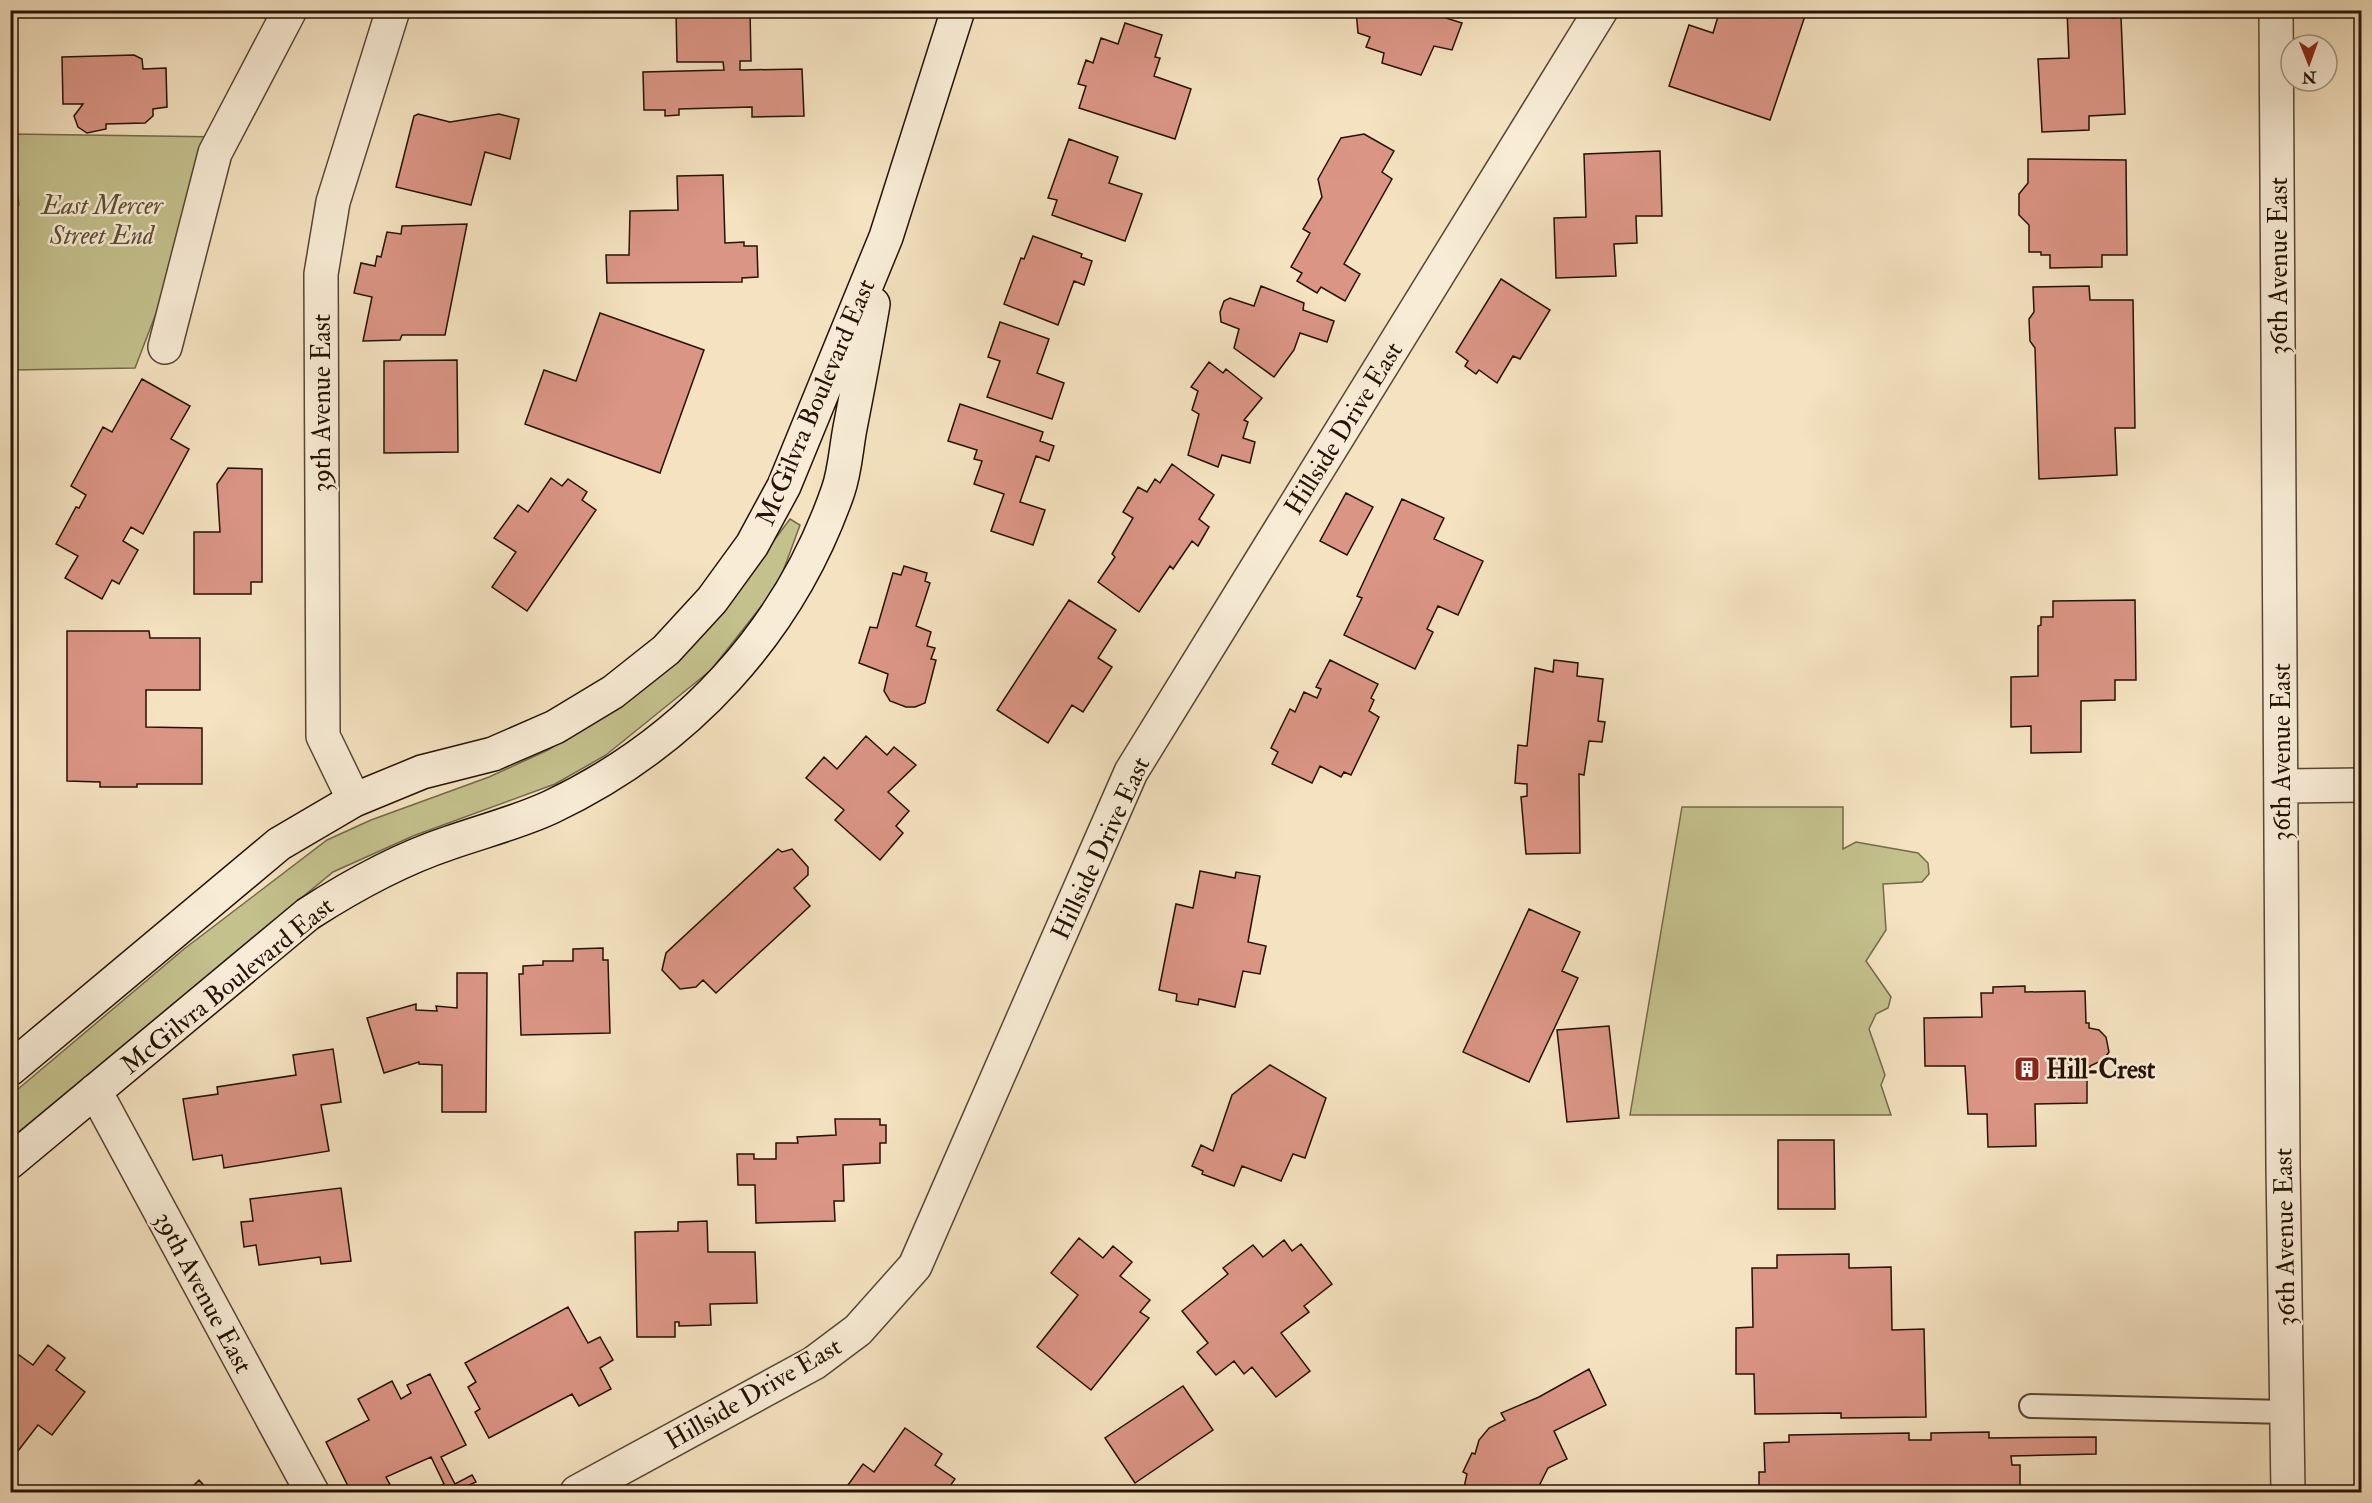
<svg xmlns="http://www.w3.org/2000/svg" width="2372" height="1503" font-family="'IM FELL Double Pica',serif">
<rect width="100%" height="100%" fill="#f4e2c0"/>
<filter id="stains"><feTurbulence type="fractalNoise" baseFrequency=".00333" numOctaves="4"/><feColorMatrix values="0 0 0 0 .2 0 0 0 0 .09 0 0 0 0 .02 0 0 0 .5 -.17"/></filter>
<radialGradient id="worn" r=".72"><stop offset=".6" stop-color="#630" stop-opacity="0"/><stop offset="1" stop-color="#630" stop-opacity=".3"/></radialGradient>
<path fill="#c4c18d" stroke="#746a48" stroke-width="1.5" d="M11,134l213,3 -89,231 -124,2 -1,-154 9,-11z
M790,519l10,6 -22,60 -67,85 -105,85 -51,29 -142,52 -80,36 -322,266v-43l173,-146 143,-109 44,-20 118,-43 59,-27 95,-61 79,-79z
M1682,807h161v42l13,-7 62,11 10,10 1,11 -7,8 -39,2 3,46 -20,31 25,36 -3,11 -12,6 -7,15 16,46 -4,10 10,30h-261z"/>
<path fill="#db9585" stroke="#251204" stroke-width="1.5" d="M123,10h136v3l-136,3z
M676,10h74l1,51h-11v9l62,-1 2,47 -52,1v-10l-73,2v6l-14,1v-6h-21l-1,-38 81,-2 -1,-8h-46z
M1356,10h93l-3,8 16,5 -10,27 -18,-4 -13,29 -39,-12 2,-10 -18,-6 4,-10 -12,-4z
M1720,10h87l-37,110 -101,-34 20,-61 24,8z
M2067,10h45v8l9,-1 4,97 -36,2v14l-47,2 -4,-73 31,-1z
M1125,23l37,12 -7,22 5,1 -6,18 37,13 -16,50 -96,-31 7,-22 -8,-2 8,-24 7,3 8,-25 17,6z
M134,55l8,4 1,10 23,-1 1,39 -14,2v7l-8,7 -39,1v5l-19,4 -9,-6 -4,-11 9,-12h-20l-1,-47z
M418,114l32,8 49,-8 20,5 -9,40 -25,-7 -14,53 -75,-18 18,-71z
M1364,134l30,17 -12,21 10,7 -48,85 16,10 -15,27 -24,-14 -4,6 -20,-12 5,-8 -11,-6 19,-34 -7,-4 19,-32 -4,-18 23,-41z
M1069,139l49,18 -9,26 33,11 -17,47 -73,-26 5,-15 -9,-2z
M1660,151l2,65h-26l1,27 -23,1 2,32 -60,2 -2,-60 32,-1 -2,-63z
M2028,159l98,1 1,95h-25v12l-52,1v-13h-9v-3h-12v-27l-10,-10v-21l9,-11z
M723,175l2,68 19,-1v4h13l1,31 -16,1v4l-135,1 -1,-28h23l1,-44 48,-1 -1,-34z
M467,224l-22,111h-43l-2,5 -37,1 9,-44 -18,-4 7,-30 14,3 2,-10 4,1 6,-25 14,2 1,-8z
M1033,236l49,18 -1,3 11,4 -8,24 -10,-4 -16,44 -54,-21 17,-46 3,1z
M1501,279l49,31 -30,49 -7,-3 -16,27 -18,-13 -3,4 -11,-8 3,-5 -12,-9z
M1261,286l43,17 -1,7 31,11 -7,21 -27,-9 -6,17 -20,27 -40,-29 5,-19 -18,-7 -1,-10 4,-11 6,-3 24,8z
M2089,286l1,14h43l2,128h-20l2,47 -78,4 -4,-131 -5,-7 -1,-22 5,-7 -1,-25z
M600,313l104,37 -44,123 -135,-49 19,-54 32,11z
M1000,322l49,17 -12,34 27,10 -12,36 -65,-22 13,-36 -12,-4z
M457,360l1,92 -74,1v-92z
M1209,362l14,11 3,-4 36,29 -18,22 4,2 -5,16 12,4 -5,21 -28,-8 -4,12 -30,-12 11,-41 -7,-4 6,-19 -7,-4z
M142,379l48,27 -19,33 18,10 -46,85 -12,-7 -8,14 15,9 -19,34 -7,-4 -10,19 -37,-21 13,-22 -22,-12 20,-37 3,1 7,-13 -15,-9 32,-59 9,5z
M960,404l83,28 -3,9 14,5 -5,15 -13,-5 -16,46 25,8 -12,35 -42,-14 13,-37 -30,-10 8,-23 -8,-2 3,-9 -29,-9z
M1172,464l42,31 -15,24 10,8 -11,19 -6,-5 -19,28 -3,-3 -31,46 -41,-30 17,-25 -3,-3 21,-36 -10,-6 15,-25 9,5 8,-13 5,4z
M228,468l34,1v113h-11v12h-57v-62h26l-3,-48z
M551,478l11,8 6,-7 19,13 -5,8 14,10 -69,101 -35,-24 24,-35 -22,-14 24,-33 10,7z
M1346,493l27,14 -26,48 -27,-14z
M1402,499l42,19 -10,21 49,22 -25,54 -20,-9 -11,23 6,3 -18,37 -71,-34 18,-37 -5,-2z
M904,566l23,7 -2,8 5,2 -14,43 15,6 -4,14 8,2 -4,11 5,1 -11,43 -10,4h-9l-16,-6 -6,-10 4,-17 -29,-11 11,-36 7,1 16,-55 8,2z
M1069,600l47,30 -18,28 14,9 -29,45 -11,-7 -24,38 -51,-33z
M2135,600l1,80h-21v20l-34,1v51l-50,1v-27l-20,1v-50l27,-1v-50l3,-1v-8h12v-16z
M67,631h82l1,7h50v52h-54v37l56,1v56h-65v3h-37v-5l-33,-1z
M1330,660l48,24 -7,14 3,2 -5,11 10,6 -28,58 -7,-3 -3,5 -21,-11 -8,17 -40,-19 6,-12 -7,-4 19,-39 5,3 9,-20 13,6 4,-9 -5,-2z
M1554,660l24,3 -1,13 26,3 -5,42 7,1 -3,20 -13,-1 -5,34 -5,-1 1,79 -54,1 -5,-57 6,-1v-12l-12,-1 3,-38 9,1 8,-78 18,4z
M866,736l21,19 7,-8 22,18 -28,27 21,19 -13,15 7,7 -23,27 -45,-40 9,-10 -38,-32 18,-21 13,12z
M778,849l4,3 10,-3 16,18v8l-14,13 16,18 -94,87 -13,-13 -7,7 -16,2 -18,-19 4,-17z
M1200,871l35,7 1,-6 24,4 -12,66 18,4 -6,28 -17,-3 -8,36 -36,-8 -1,6 -22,-4 1,-7 -18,-4 17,-86 17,4z
M1529,909l51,23 -18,39 16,7 -49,104 -66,-30z
M603,948v12h5l2,73 -89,2 -2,-61h4v-8l20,-1v-4h30v-12z
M457,973h30l-1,139h-44v-47l-23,-1v-2l-35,11 -17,-55 49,-14v6l21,1 -1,-5 21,2z
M2025,986v6l60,-1 1,32h3v5l10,2 7,7 3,15 -6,8 -13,6v5h-3v32l-52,1 1,42 -48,1 -1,-33h-19l-3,-48h-40l-1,-48 58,-1 -1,-24h12v-6z
M1609,1026l10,92 -52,4 -10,-92z
M333,1049l8,53 -20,3 8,46 -105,17 -2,-13 -29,5 -10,-61 35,-5 -1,-7 79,-12 -3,-20z
M1270,1065l56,33 -21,60 -12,-4 -12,27 -39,-15 -8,20 -32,-12 1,-3 -11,-5 9,-21 12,6 19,-56z
M835,1119h45v6h6v18h-6v20l-37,2 1,36h-10l1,20 -79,2 -1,-38h-17l-1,-31h17v5h22v-16h22l-1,-6 39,-2z
M1778,1140h56l1,69h-57z
M341,1188l10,73 -30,3 -1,-7 -61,8 -3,-20 -12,2 -3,-25 12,-1 -3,-22z
M707,1221l1,31h47l2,51 -47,1 1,21 -32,1v-4h-4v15h-38l-2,-105 43,-1v-9z
M1079,1238l24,20 10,-12 19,16 -12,14 30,24 -10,12 9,6 -58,72 -54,-43 41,-52 -27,-22z
M1284,1240l8,11 9,-7 31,40 -28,22 5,6 -28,21 29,38 -34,26 -24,-30 -8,7 -10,-13 -18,14 -19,-23 11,-9 -26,-32 46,-37 -5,-6 30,-23 10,12z
M1849,1254v14l42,-1 1,63 32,-1 2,88 -85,1v-5l-86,1 -1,-40h-18v-46l17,-1 -1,-59h25v-13z
M568,1307l20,36 12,-6 13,23 -13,8 11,21 -32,17 -7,-12 -83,44 -14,-26 5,-3 -12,-22 8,-5 -11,-19z
M48,1345l17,13 -9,12 29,22 -33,43 -14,-10 -27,35 -1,-93 9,-12 14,10z
M1589,1369l17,36 -52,26 13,28 -19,9 -12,24h-73l4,-18 -4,-2 9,-19 3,1 4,-14 10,-12 16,-8 -4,-7 38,-16z
M430,1374l36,71 -25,12 14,27 17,-9 4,7 -22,10 -5,-3 -8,3h-13l16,-8 -13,-27 -45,20 8,15h-9l-2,-3 -8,3h-24l-25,-50 43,-22 -11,-21 34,-18 9,18 10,-6 -4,-8z
M1183,1386l30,44 -78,53 -30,-45z
M905,1428l37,26 -7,11 20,14 -9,13h-103l20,-28 11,8z
M1989,1432v6l107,-1v17l-85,2 1,9h8v27h-261v-20h6l-1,-29 25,-1v-7l120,-2v7h22v-7z
M199,1480l11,12h-23z"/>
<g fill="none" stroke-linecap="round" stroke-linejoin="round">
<g stroke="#594633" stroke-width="26">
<path id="lane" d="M2031,1406l256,6"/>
</g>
<g stroke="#594633" stroke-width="36">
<path id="street" d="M2276,10l7,1156 5,326
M165,347l50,-194 75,-143
M2282,786l80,-1
M354,800l-31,-64 -2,-462 12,-72 60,-192
M95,1091l217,401
M577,1492l237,-129 44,-33 57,-64 216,-494 470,-762"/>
</g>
<g stroke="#251204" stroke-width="36">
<path id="secondary" d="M10,1069l269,-225 75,-44 68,-28 71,-18 62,-27 58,-35 53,-42 46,-50 40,-55 32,-59 102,-249 72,-227
M10,1162l298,-248c45,-29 90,-54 141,-71 34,-12 70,-21 102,-36 135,-64 238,-175 287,-316 7,-20 8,-42 12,-63 8,-41 16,-83 23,-124"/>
</g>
<use href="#lane" stroke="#f8ecd6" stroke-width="22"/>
<use href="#street" stroke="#f8ecd6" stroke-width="33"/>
<use href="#secondary" stroke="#f8ecd6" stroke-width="33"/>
</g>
<defs>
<g id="building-square" transform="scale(1.35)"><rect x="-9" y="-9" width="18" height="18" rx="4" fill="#8f2418" stroke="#f8ecd6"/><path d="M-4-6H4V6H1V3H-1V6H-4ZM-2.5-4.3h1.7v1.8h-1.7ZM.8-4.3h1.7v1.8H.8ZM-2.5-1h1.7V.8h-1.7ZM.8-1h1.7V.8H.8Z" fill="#fff"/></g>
</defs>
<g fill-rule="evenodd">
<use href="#building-square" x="2027" y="1069"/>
</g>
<g text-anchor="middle" stroke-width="5" stroke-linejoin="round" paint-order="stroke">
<g font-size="26" font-style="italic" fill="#5d4f34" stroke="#f8ecd6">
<text x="102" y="214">East Mercer<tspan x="102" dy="30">Street End</tspan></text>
</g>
<g font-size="26" fill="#251204" stroke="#f8ecd6">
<text transform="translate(2278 266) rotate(-90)" y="9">36th Avenue East</text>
<text transform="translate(815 402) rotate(-67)" y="9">McGilvra Boulevard East</text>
<text transform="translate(321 403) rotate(-90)" y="9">39th Avenue East</text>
<text transform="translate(1343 428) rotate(-58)" y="9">Hillside Drive East</text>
<text transform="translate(2281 752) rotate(-90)" y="9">36th Avenue East</text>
<text transform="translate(1100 848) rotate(-65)" y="9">Hillside Drive East</text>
<text transform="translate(227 985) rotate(-39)" y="9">McGilvra Boulevard East</text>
<text transform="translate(2284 1237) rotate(-91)" y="9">36th Avenue East</text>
<text transform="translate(204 1292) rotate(62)" y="9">39th Avenue East</text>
<text transform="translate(753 1393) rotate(-30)" y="9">Hillside Drive East</text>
</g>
<g font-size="26" font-weight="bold" fill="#251204" stroke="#f8ecd6" text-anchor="start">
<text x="2046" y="1078">Hill-Crest</text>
</g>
</g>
<rect width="2372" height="1503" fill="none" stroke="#f4e2c0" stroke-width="36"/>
<rect x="12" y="12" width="2348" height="1479" fill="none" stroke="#251204" stroke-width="3"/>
<rect x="18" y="18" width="2336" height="1467" fill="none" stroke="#251204" stroke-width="1.5"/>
<g transform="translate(2309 63) rotate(179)"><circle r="28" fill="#f8ecd6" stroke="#a49582" stroke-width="1.5"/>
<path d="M0-4.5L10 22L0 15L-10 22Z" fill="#8f2418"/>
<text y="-9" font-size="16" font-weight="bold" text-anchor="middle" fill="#251204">N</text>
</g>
<rect width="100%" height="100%" filter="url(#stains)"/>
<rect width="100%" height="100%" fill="url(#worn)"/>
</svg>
